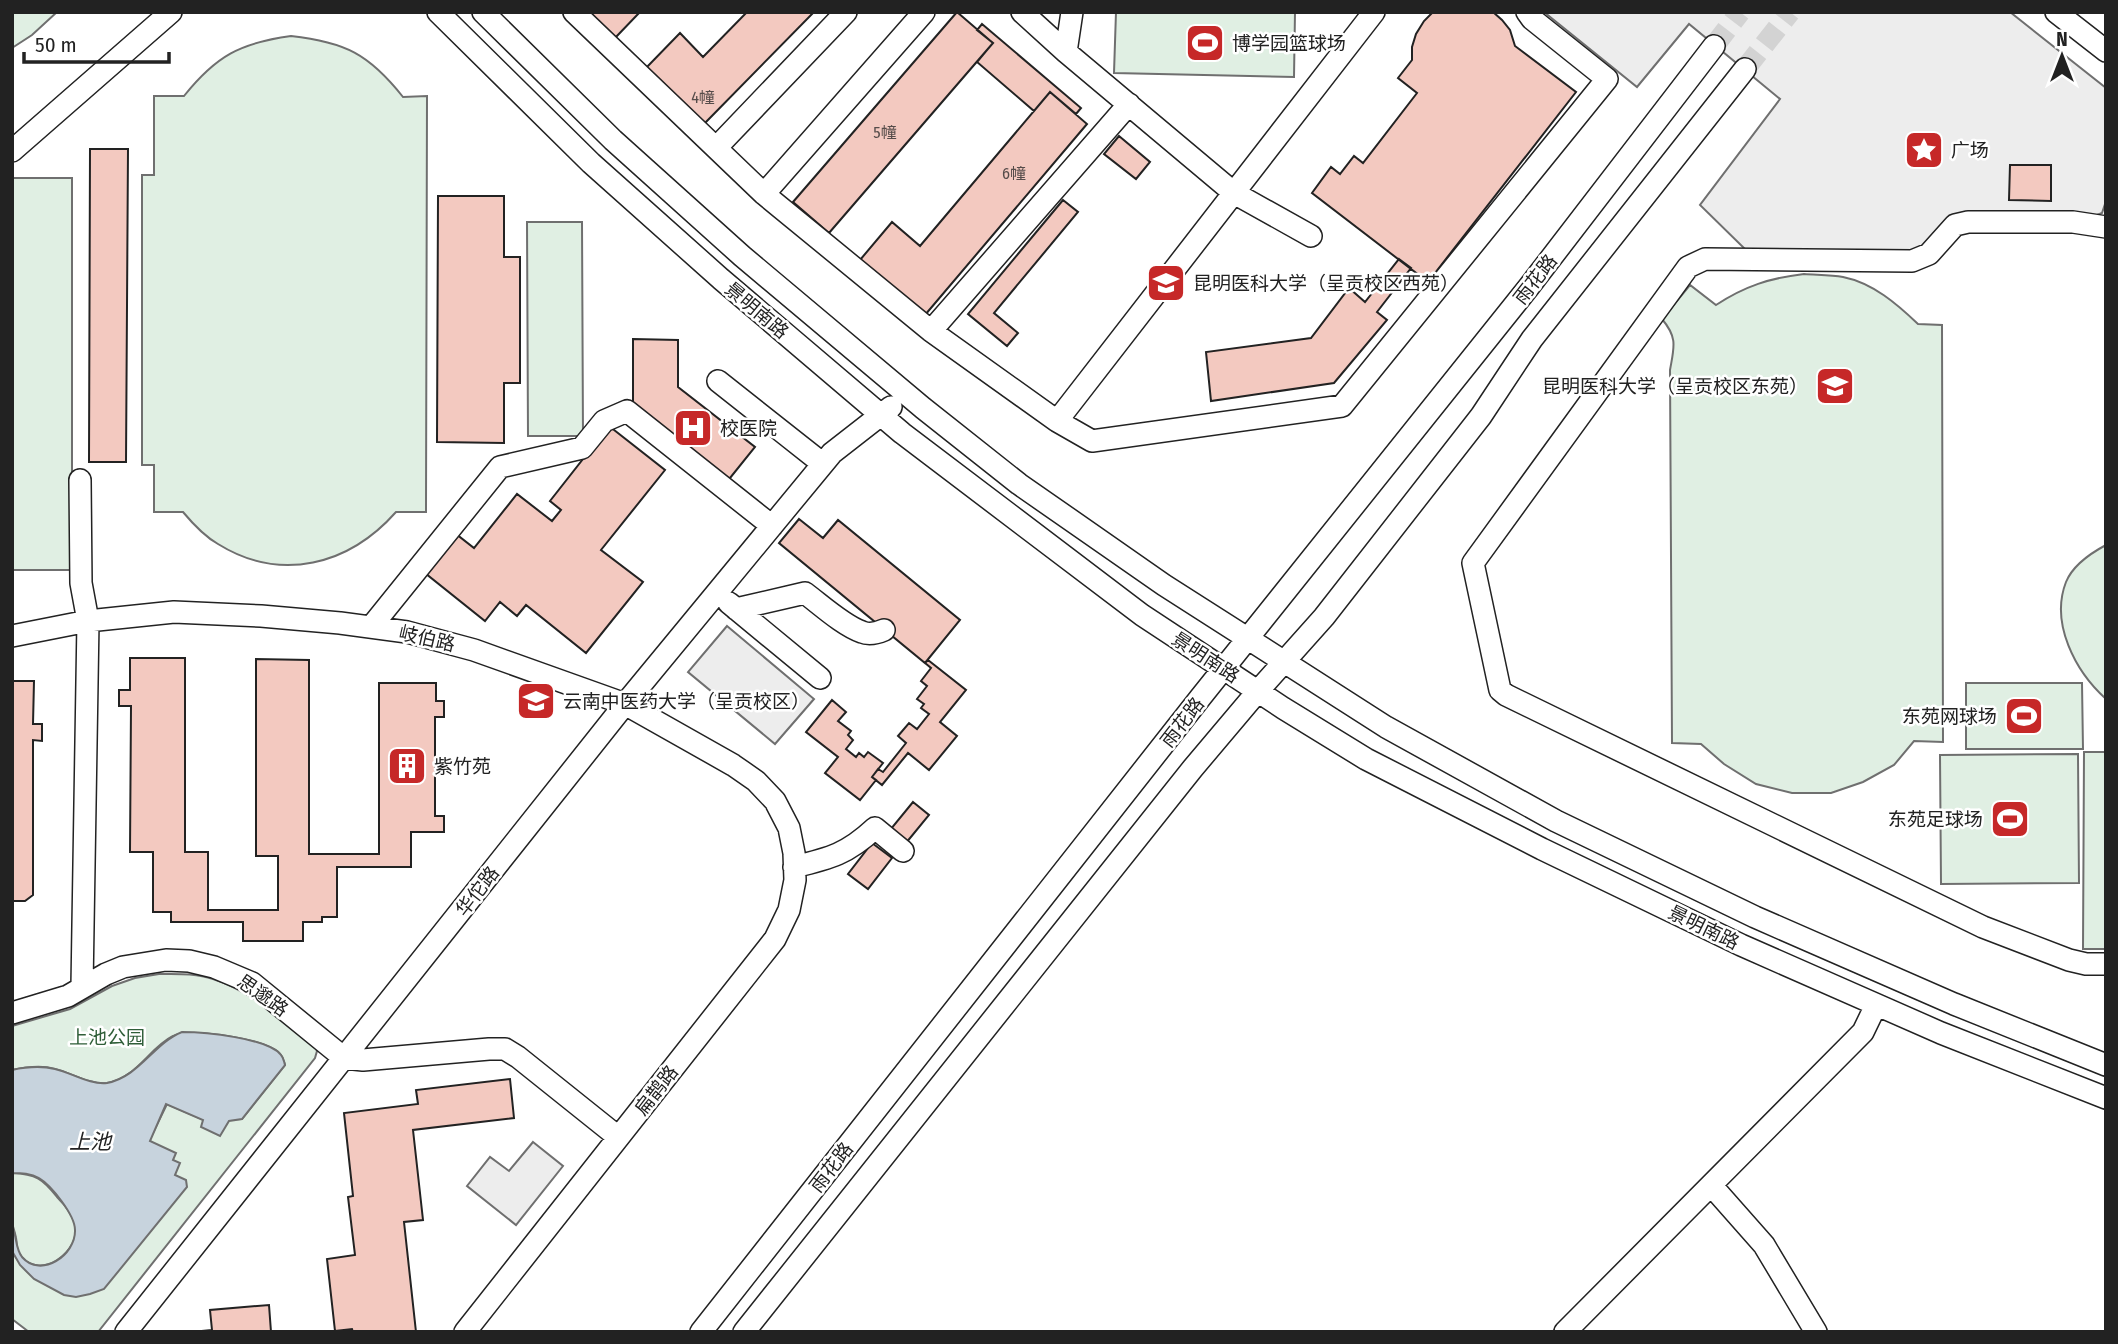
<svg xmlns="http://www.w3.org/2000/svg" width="2118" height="1344" font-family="'Fira Sans Condensed','Noto Sans SC',sans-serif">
<rect width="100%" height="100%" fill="#fff"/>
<path fill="#e0efe3" stroke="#6f6f6f" stroke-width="2" d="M12,12h45l-25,23 -20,13z
M1116,12h179l-1,65 -180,-4z
M291,36c54,6 78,18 112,61l24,-1 -1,416h-30c-47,53 -115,71 -178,32 -14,-8 -25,-20 -35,-32h-29v-47h-12v-290h12v-79h30c32,-40 56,-53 107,-60z
M12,178h60v392h-60z
M527,222h55l1,214h-55z
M1804,274c13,1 27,1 39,3 30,6 54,27 75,47l24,1 1,417 -29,-1 -20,24 -31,17 -32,11h-39l-36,-9 -32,-20 -23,-20 -29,-1 -2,-373c4,-23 8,-32 -8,-51l28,-34 26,20c29,-19 54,-27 88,-31z
M2106,545v154c-31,-28 -56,-76 -40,-117 7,-17 25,-29 40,-37z
M1966,683h116l1,66h-117z
M2084,752h22v197h-23z
M2078,754l1,129 -138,1 -1,-129z
M159,974c18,0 37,-1 54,5 38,12 70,41 101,64l3,8 -2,7 -217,274h-69l-17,-13v-68c10,17 19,27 37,34l126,-110 -2,-15 -24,-19 18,-37 37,16 38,-1 43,-54c-1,-3 -2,-7 -4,-10 -10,-16 -92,-28 -108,-19 -24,12 -36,42 -66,47 -17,2 -35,-10 -52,-14 -13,-4 -29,-2 -43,1v-44l58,-17 42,-23 23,-8z
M12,1173c24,1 31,6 45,24 7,7 15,17 18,27 8,27 -38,60 -56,29 -3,-5 -2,-10 -3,-15 -1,-6 -3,-10 -4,-16 -1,-16 0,-32 0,-49z"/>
<path fill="#ededed" stroke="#6f6f6f" stroke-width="2" d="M1544,12h466l96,76v113l-4,12 -10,4 -121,-1 -52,35 -170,2 -49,-48 80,-106 -91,-75 -52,63z
M727,626l87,73 -39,45 -87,-72z
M533,1142l30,24 -47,59 -49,-39 23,-29 19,14z"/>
<path fill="#c7d3dd" stroke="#6f6f6f" stroke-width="2" d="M182,1032c22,0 86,6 99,23 3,3 3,7 4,10l-43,54 -13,2 -9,15 -19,-9 2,-7 -37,-16 -16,37 26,12 -3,7 7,3 -5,12 11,5 1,7 -83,102 -14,5 -14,3 -12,-2 -30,-16 -14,-14 -8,-14v-25c5,10 3,22 10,31 19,22 54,-2 53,-27 0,-15 -24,-45 -36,-52 -8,-5 -18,-5 -27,-5v-103c14,-3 30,-4 43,-1 17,4 35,16 52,14 32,-6 47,-40 75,-51z"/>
<path fill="#f3c9c0" stroke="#222" stroke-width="2" d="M588,12h52l-25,26z
M747,12h67l-111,113 -58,-56 35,-36 23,24z
M957,12l36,31 -164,190 -36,-31z
M1433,12h60l9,8 8,10 5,16 61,46 -148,190 -116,-89 19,-26 9,7 14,-18 9,7 54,-70 -19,-15 14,-18v-13l4,-13 8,-13z
M982,24l99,84 -5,6 -26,-22 -16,19 -57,-49 16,-19 -16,-13z
M1050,92l37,32 -162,191 -65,-55 32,-38 28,24z
M1119,136l31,26 -14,17 -32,-25z
M90,149h38l-2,313h-37z
M2010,165h41v36l-42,-1z
M438,196h66v61h16v126h-16v60l-67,-1z
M1063,200l15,12 -84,101 24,20 -11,13 -39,-32z
M1399,259l12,9 -34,44 10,8 -53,63 -123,18 -5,-49 105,-14 38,-50 16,14z
M633,339l45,1v47l77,60 -29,36 -93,-75z
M609,426l56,44 -64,80 42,32 -57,71 -60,-48 -9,11 -17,-14 -15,19 -60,-48 31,-39 18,14 43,-54 35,27 9,-11 -11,-9z
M799,519l24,19 15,-18 122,100 -35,43 -146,-120z
M130,658h55v194h23v58h70v-54h-22v-197l53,1v194h70v-171h57v18h8v16h-9v99h9v16h-33v35h-74v50h-15v5h-19v19h-60v-19h-72v-10h-18v-60h-23l1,-146h-12v-16h11z
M928,660l38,30 -26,32 17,14 -28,34 -21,-17 -26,32 -10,-8 6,-8 5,3 23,-29 -8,-7 11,-13 8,6 12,-15 -8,-6 3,-4 -7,-5 10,-13 -6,-5 10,-13 -6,-5z
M12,681h22l-1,43h9v17l-9,-1v155l-8,6h-13z
M832,700l14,12 -8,9 13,10 -3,4 5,5 -7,9 10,8 3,-4 5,4 4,-5 15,11 -11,14 4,3 -16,20 -35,-27 13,-16 -32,-25z
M913,802l16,13 -23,28 -16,-13z
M872,843l20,15 -24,31 -20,-15z
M510,1079l4,39 -101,12 10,90 -19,2 12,110h-63l-1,-3 -17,2 -8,-72 28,-4 -7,-58 5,-1 -9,-83 74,-9 -2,-14z
M269,1305l2,27h-80l21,-2 -2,-20z"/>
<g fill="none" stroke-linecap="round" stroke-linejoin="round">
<path stroke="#d3d3d3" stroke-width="21" stroke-dasharray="21 10" stroke-linecap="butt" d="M1714,46l26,-34
M1745,69l45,-57"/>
<g stroke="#222" stroke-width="24">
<path id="minor" d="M438,12l153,151 130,116 181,154 240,182 141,93 83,51 176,90 199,96 200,88 165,65
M483,12l130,128 129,116 181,152 96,76 145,101 222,142 170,94 199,96 199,87 152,61
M574,12l190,182 167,137 126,90 35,20 250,-35 265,-327 -75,-60 -5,-7
M1022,12l44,40 168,141 77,43
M2056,12l50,39
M1066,52l6,-40
M716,148l130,-136
M12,151l159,-139
M764,194l160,-182
M2106,227l-33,-5h-105l-13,3 -26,29 -17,7 -207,-2 -17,8 -215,296 27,127 6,5 477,232 86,33 17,4h20
M931,331l198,-227
M718,381l105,83
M1057,421l317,-409
M80,480l1,103 7,38 -6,366
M729,603l91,75
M736,609l69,-16c16,12 39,33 57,39 7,3 15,1 22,-2
M371,627l129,-160 82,-19 22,-27 23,-10 145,115
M12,636l76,-15 86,-9 87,4 79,7 67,9 67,18 151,54 108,61 23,16 19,20 14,27 5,25 1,27 -6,30 -14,29 -310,393
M794,867c37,-9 53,-13 81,-39l28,23
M12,1013l56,-17 38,-22 17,-7 43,-7 23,1 25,6 38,16 92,75 19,2 126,-11h16l13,8 100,80
M1711,1185l53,60 52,87
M126,1332l499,-628 207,-251 59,-46
M701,1332l499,-634 328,-410 186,-242
M744,1332l449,-564 65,-77 66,-74 157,-201 51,-77 213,-270
M1565,1332l298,-300 13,-27"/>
</g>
<use href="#minor" stroke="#fff" stroke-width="21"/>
</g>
<defs>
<g id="stadium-square" transform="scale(2.0125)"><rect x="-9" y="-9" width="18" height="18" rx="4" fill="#c62828" stroke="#fff"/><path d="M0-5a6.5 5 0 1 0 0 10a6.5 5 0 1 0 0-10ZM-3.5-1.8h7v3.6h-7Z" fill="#fff"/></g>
<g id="sight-square" transform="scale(2.0125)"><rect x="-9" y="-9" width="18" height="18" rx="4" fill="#c62828" stroke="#fff"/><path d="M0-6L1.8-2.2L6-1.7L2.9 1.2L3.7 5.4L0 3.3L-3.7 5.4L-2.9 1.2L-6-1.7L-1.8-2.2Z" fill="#fff"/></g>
<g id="university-square" transform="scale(2.0125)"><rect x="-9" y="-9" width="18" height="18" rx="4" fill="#c62828" stroke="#fff"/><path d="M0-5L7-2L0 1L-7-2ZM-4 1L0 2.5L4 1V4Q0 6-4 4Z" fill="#fff"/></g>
<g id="hospital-square" transform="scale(2.0125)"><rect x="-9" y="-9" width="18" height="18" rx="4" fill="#c62828" stroke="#fff"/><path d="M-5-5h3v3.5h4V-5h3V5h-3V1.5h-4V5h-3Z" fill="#fff"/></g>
<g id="building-square" transform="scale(2.0125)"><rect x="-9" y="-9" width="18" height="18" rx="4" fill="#c62828" stroke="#fff"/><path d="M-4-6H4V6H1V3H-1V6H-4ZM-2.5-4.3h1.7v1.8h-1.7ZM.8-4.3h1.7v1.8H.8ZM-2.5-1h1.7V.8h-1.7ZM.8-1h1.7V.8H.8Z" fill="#fff"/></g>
</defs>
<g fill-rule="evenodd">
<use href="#stadium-square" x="1205" y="43"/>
<use href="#sight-square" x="1924" y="150"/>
<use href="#university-square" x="1166" y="283"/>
<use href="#university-square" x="1835" y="386"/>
<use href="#hospital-square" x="693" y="428"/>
<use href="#university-square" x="536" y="701"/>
<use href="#stadium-square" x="2024" y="716"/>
<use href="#building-square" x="407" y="766"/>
<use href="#stadium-square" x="2010" y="819"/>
</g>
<g text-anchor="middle" stroke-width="5" stroke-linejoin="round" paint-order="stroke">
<g font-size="16" fill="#564c4a">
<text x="703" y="103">4幢</text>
<text x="885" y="138">5幢</text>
<text x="1014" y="179">6幢</text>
</g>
<g font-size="19" fill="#222" stroke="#fff" text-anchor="start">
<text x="1232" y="50">博学园篮球场</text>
<text x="1951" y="157">广场</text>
<text x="1193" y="290">昆明医科大学（呈贡校区西苑）</text>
<text x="1808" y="393" text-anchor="end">昆明医科大学（呈贡校区东苑）</text>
<text x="720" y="435">校医院</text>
<text x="563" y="708">云南中医药大学（呈贡校区）</text>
<text x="1997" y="723" text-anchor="end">东苑网球场</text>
<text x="434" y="773">紫竹苑</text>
<text x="1983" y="826" text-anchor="end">东苑足球场</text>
</g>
<g font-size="19" fill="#222" stroke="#fff">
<text transform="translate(1535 279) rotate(-52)" y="7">雨花路</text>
<text transform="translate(757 310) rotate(40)" y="7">景明南路</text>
<text transform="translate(427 638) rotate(13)" y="7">岐伯路</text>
<text transform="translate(1206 657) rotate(33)" y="7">景明南路</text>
<text transform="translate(1182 722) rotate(-52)" y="7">雨花路</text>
<text transform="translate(477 891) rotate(-52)" y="7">华佗路</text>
<text transform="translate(1704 927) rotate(26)" y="7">景明南路</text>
<text transform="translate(263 995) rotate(35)" y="7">思邈路</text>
<text transform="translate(656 1090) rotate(-52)" y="7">扁鹊路</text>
<text transform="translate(831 1167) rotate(-52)" y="7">雨花路</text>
</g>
<g font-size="19" fill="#2f5e38" stroke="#fff">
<text x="107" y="1044">上池公园</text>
</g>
<g font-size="21" font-style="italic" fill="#222" stroke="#fff">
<text x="90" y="1149">上池</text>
</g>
</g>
<rect width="2118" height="1344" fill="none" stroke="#222222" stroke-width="28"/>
<g transform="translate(2062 56)" stroke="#ffffff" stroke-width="5" paint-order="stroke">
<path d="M0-5L12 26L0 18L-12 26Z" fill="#222222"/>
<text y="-10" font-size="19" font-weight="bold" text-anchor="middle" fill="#222222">N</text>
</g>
<path d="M24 52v10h145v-10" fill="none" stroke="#222222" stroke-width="3.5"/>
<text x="35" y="52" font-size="21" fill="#222222" stroke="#ffffff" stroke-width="5" paint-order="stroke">50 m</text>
</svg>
